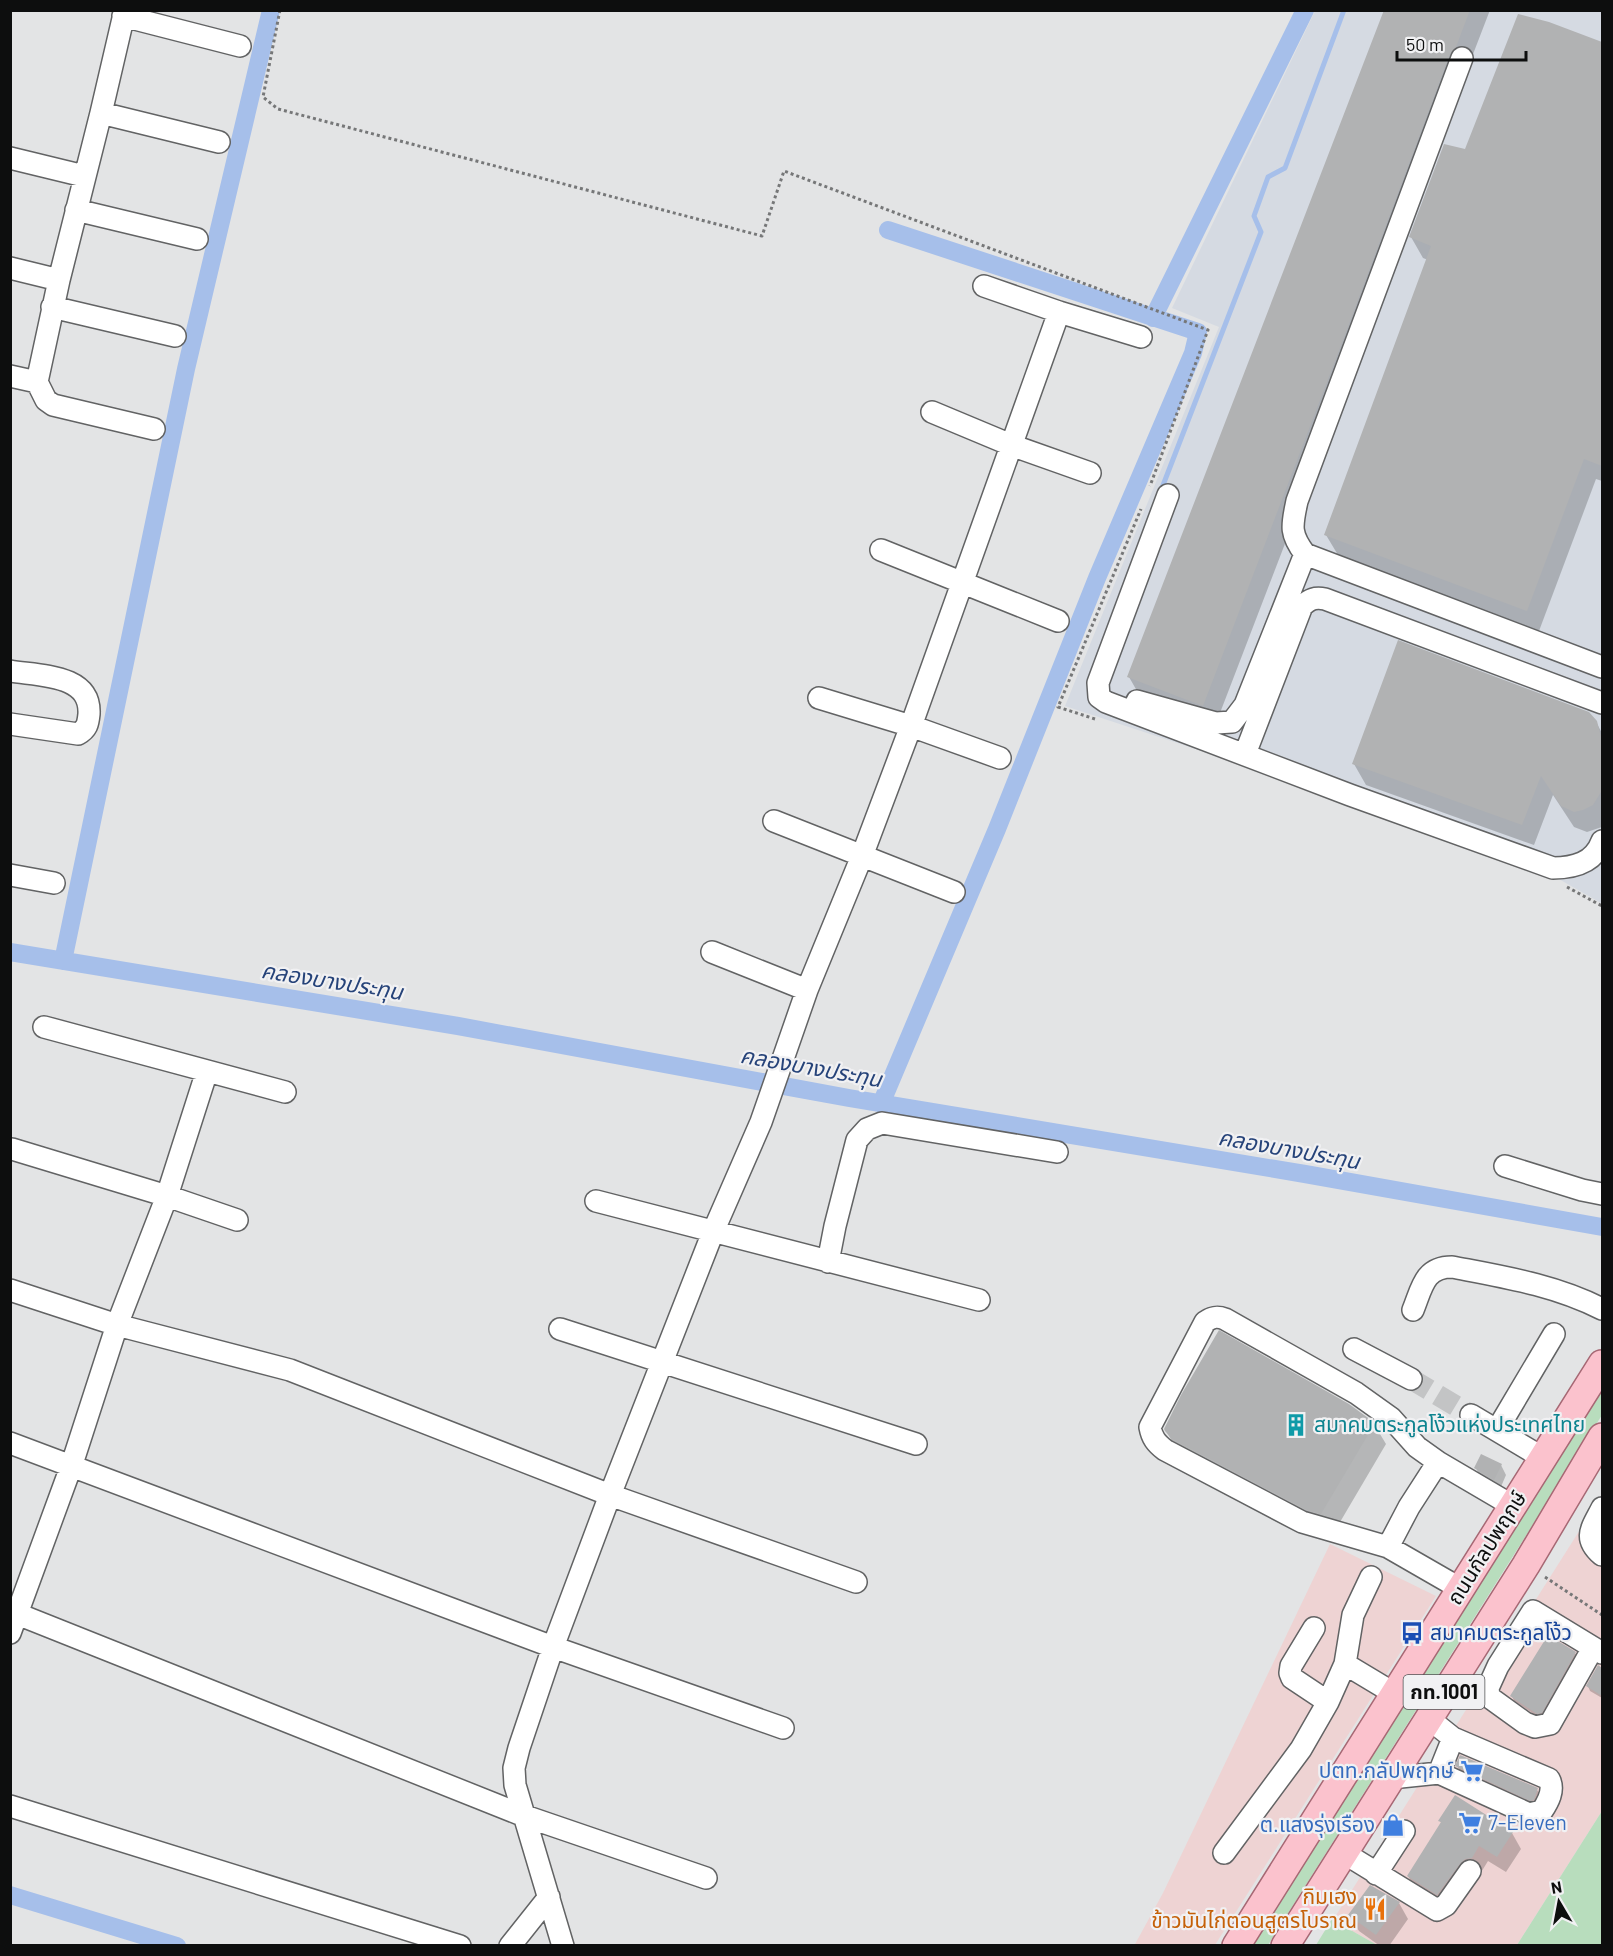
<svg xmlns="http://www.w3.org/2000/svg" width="1613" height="1956" font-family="Barlow,'Noto Sans Thai',sans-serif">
<rect width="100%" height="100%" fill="#e3e4e5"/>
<path fill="#eed3d3" d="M1602,1495v316l-85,134h-140l-44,-25z
M1330,1544l106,52 -221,349 -81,1 29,-53z"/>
<path fill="#d5dae2" d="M1315,11h287l-1,892 -86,-49 -450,-148 154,-379 -47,-19z"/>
<path fill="#b8ddbd" d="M1602,1386v29l-334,530 -15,1z
M1602,1811v134h-85z
M1332,1919l1,1 44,25h-61z"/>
<path fill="#0003" d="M1385,10h105l-275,716 -74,-28 -12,-21z
M1549,23l53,20v438l-6,-2 -57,152 -201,-76 -12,-20 102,-275 -5,-2 -12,-21z
M1596,722l6,11v94l-15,5 -13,-5 -21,-32 -19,50 -168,-60 -12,-21z
M1374,1424l12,20 -53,90 -156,-84 -12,-21z
M1501,1465l5,10 -6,14 -19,-11 -5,-10z
M1575,1653l3,5 -34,59 -4,1 -26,-17 -2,-5z
M1598,1667l4,2v29l-12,-7 -2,-5z
M1457,1766l80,24 3,4 -4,10 -76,-33z
M1440,1821l72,12 9,16 -15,23 -18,-11 -8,13h-6l-28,36 -29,-18 -9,-16 34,-52z
M1399,1903l9,16 -19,27h-9l-21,-15 -9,-15z"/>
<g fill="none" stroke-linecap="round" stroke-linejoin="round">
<path stroke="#a6bfea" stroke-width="5" d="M1160,493l101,-261 -7,-16 14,-39 17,-9 59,-158"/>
<path stroke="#a6bfea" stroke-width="18" d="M1153,318l152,-308
M10,952l448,74 391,72 456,76 297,53
M63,961l123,-592 85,-359
M881,1104l116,-275 100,-251 96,-225 5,-21 -310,-102
M10,1895l167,51"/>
</g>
<path fill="#b1b2b3" d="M1384,10h86l-14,37 -6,7 -110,294 -137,358 -76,-29z
M1518,14l31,8 53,20v424l-18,-7 -57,152 -203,-76 107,-289 -22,-9 35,-93 21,5z
M1398,640l191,72 8,9 5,20v44l-1,7 -8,13 -10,5 -9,2 -13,-6 -20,-30 -19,49 -170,-61z
M1219,1330l130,74 26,19 -54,91 -14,-4 -135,-71 -7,-8 -1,-2 17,-34z
M1481,1454l21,10 -8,16 -20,-12z
M1548,1635l28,17 -34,61 -5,1 -27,-18z
M1598,1665l4,3v28l-16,-10z
M1460,1755l78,33 -4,12 -4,1 -75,-35z
M1455,1795l58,37 -16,25 -18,-11 -7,12 -7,1 -5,5 -23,31 -30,-19 34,-54 -3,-1z
M1370,1885l30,17 -24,33 -28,-20z"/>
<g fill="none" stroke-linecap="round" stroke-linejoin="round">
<path stroke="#c3c4c5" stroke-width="21" stroke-dasharray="21 10" stroke-linecap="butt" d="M1411,1379l60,36"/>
<g stroke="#626364" stroke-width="24">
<path id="minor" d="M125,10l-24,103 -42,167 -22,102 9,18 7,5 101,24
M123,16l117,30
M1462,58l-165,443c-5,24 -8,32 8,53l297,113
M101,113l118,29
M10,158l74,18
M76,210l121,29
M10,268l49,12
M984,286l75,26 82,25
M52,307l123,29
M10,376l27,6
M932,412l79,33 79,28
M1168,495l-70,188 1,14 7,5 244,93 203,73c21,0 41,-5 49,-27
M881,550l177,71
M10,671c30,5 81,3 79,43 -1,10 -2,15 -11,20l-68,-10
M819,698l92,28 89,32
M1137,701l79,22 16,-1 13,-17 60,-151
M1245,754l57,-148c8,-7 13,-9 23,-7l277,104
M774,821l180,71
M10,875l44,8
M712,952l95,38
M44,1027l241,65
M12,1149l155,47 70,24
M1505,1166l77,24 20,4
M596,1201l383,99
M828,1262l7,-36 22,-86 10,-11 15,-6 175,29
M10,1290l107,35 173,45 320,125 246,87
M1413,1310c9,-22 11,-43 39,-43 52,10 103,18 150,42
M560,1329l356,115
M1354,1349l57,30
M1471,1415l72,43
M1497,1430l57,-96
M10,1443l543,204 230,81
M1438,1462l75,44
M1602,1508c-10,20 -20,30 0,47
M1388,1547l-86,-25 -137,-72c-9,-7 -13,-12 -15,-23l55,-105c7,-5 12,-6 20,-3l131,74 35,25 26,29 21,15 -29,45 -21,40 73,42
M10,1611l512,204 184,63
M1314,1628l-23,38 -1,7 2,5 36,24
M10,1633l62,-169 45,-139 50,-129 40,-125
M1593,1648l-43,76 -15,3 -10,-4 -36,-26 -1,-9 10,-22 35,-55 69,42
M1345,1664l8,-49 18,-38
M1439,1773l14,-35
M1391,1778l48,-5 90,41 13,-3c6,-9 13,-21 7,-32l-96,-41 -25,-20
M10,1806l450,140
M1224,1853l77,-104 27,-47 17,-38 50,30
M1344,1853l93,57 9,-5 24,-34
M1376,1874l28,-43
M510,1946l39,-49
M563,1946l-48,-161 -1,-17 5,-20 34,-101 57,-152 103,-263 48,-110 46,-132 55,-134 49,-130 148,-414"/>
</g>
<g stroke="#a66874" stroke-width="30">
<path id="major" d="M1236,1946l366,-582
M1285,1946l241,-381 76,-128"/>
</g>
<path stroke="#767778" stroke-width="3" stroke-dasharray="3 3" stroke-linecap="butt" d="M280,10l-17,87 15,12 484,127 22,-65 424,159 -58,156
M1095,719l-37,-12 83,-198
M1567,887l35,19
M1545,1577l57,38"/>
<use href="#minor" stroke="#fff" stroke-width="21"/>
<use href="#major" stroke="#fbc2cd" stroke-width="27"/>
</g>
<defs>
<g id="building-bare" transform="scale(1.8)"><path d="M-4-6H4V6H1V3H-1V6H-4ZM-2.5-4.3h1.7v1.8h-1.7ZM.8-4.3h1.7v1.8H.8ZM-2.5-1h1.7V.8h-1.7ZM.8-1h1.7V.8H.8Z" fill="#0f9aa8" stroke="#f1f1f3" stroke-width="2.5" paint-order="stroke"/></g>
<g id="bus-bare" transform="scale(1.8)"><path d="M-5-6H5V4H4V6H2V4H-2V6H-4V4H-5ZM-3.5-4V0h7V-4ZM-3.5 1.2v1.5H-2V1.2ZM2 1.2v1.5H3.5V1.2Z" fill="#1a4fb4" stroke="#f1f1f3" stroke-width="2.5" paint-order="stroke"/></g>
<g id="supermarket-bare" transform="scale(1.8)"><path d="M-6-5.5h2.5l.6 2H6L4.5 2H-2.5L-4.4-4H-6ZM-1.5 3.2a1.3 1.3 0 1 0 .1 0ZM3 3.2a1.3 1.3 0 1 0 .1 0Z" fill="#3f7fe0" stroke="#f1f1f3" stroke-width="2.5" paint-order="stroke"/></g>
<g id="shop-bare" transform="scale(1.8)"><path d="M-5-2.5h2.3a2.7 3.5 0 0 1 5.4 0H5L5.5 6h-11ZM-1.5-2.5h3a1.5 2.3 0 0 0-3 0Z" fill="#3f7fe0" stroke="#f1f1f3" stroke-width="2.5" paint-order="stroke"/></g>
<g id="restaurant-bare" transform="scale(1.8)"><path d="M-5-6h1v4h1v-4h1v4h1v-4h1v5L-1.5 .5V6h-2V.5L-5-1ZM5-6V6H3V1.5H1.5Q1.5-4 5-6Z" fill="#e8710a" stroke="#f1f1f3" stroke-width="2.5" paint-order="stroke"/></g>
</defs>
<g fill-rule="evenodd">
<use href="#building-bare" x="1296" y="1425"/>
<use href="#bus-bare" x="1412" y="1633"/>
<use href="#supermarket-bare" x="1472" y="1771"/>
<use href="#supermarket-bare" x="1470" y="1823"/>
<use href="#shop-bare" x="1393" y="1825"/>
<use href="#restaurant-bare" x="1375" y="1909"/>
</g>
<g text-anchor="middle" stroke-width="4.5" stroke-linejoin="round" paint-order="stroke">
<rect fill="#f1f1f3" stroke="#515253" stroke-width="1.5" x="1403.5" y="1675" width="81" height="34" rx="4.5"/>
<g font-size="20" font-weight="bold" fill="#0d0e0e">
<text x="1444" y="1699">กท.1001</text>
</g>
<g font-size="21" fill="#0d838f" stroke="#f1f1f3" text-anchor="start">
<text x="1314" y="1432">สมาคมตระกูลโง้วแห่งประเทศไทย</text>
</g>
<g font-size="21" fill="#0d0e0e" stroke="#f1f1f3">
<text transform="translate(1487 1548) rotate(-58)" y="7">ถนนกัลปพฤกษ์</text>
</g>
<g font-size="21" fill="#164399" stroke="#f1f1f3" text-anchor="start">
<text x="1430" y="1640">สมาคมตระกูลโง้ว</text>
</g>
<g font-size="21" fill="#366cbe" stroke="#f1f1f3" text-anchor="end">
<text x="1454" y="1778">ปตท.กลัปพฤกษ์</text>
<text x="1488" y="1830" text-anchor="start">7-Eleven</text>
<text x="1375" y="1832">ต.แสงรุ่งเรือง</text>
</g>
<g font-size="21" fill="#c56008" stroke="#f1f1f3" text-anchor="end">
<text x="1357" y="1904">กิมเฮง<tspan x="1357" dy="24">ข้าวมันไก่ตอนสูตรโบราณ</tspan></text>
</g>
<g font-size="22" font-style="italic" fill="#264379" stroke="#f1f1f3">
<text transform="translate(332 981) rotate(9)" y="8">คลองบางประทุน</text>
<text transform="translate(811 1067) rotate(10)" y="8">คลองบางประทุน</text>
<text transform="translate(1289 1149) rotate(10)" y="8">คลองบางประทุน</text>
</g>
</g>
<rect width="1613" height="1956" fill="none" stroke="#0d0e0e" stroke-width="24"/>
<g transform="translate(1559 1902) rotate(350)" stroke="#f1f1f3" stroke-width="4.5" paint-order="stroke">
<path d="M0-4.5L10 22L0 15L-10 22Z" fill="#0d0e0e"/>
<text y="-9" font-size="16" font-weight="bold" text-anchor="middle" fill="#0d0e0e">N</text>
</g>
<path d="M1397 51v9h129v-9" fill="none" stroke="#0d0e0e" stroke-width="3"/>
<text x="1406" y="51" font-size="18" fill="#0d0e0e" stroke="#f1f1f3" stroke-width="4.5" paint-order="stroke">50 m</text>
</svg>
